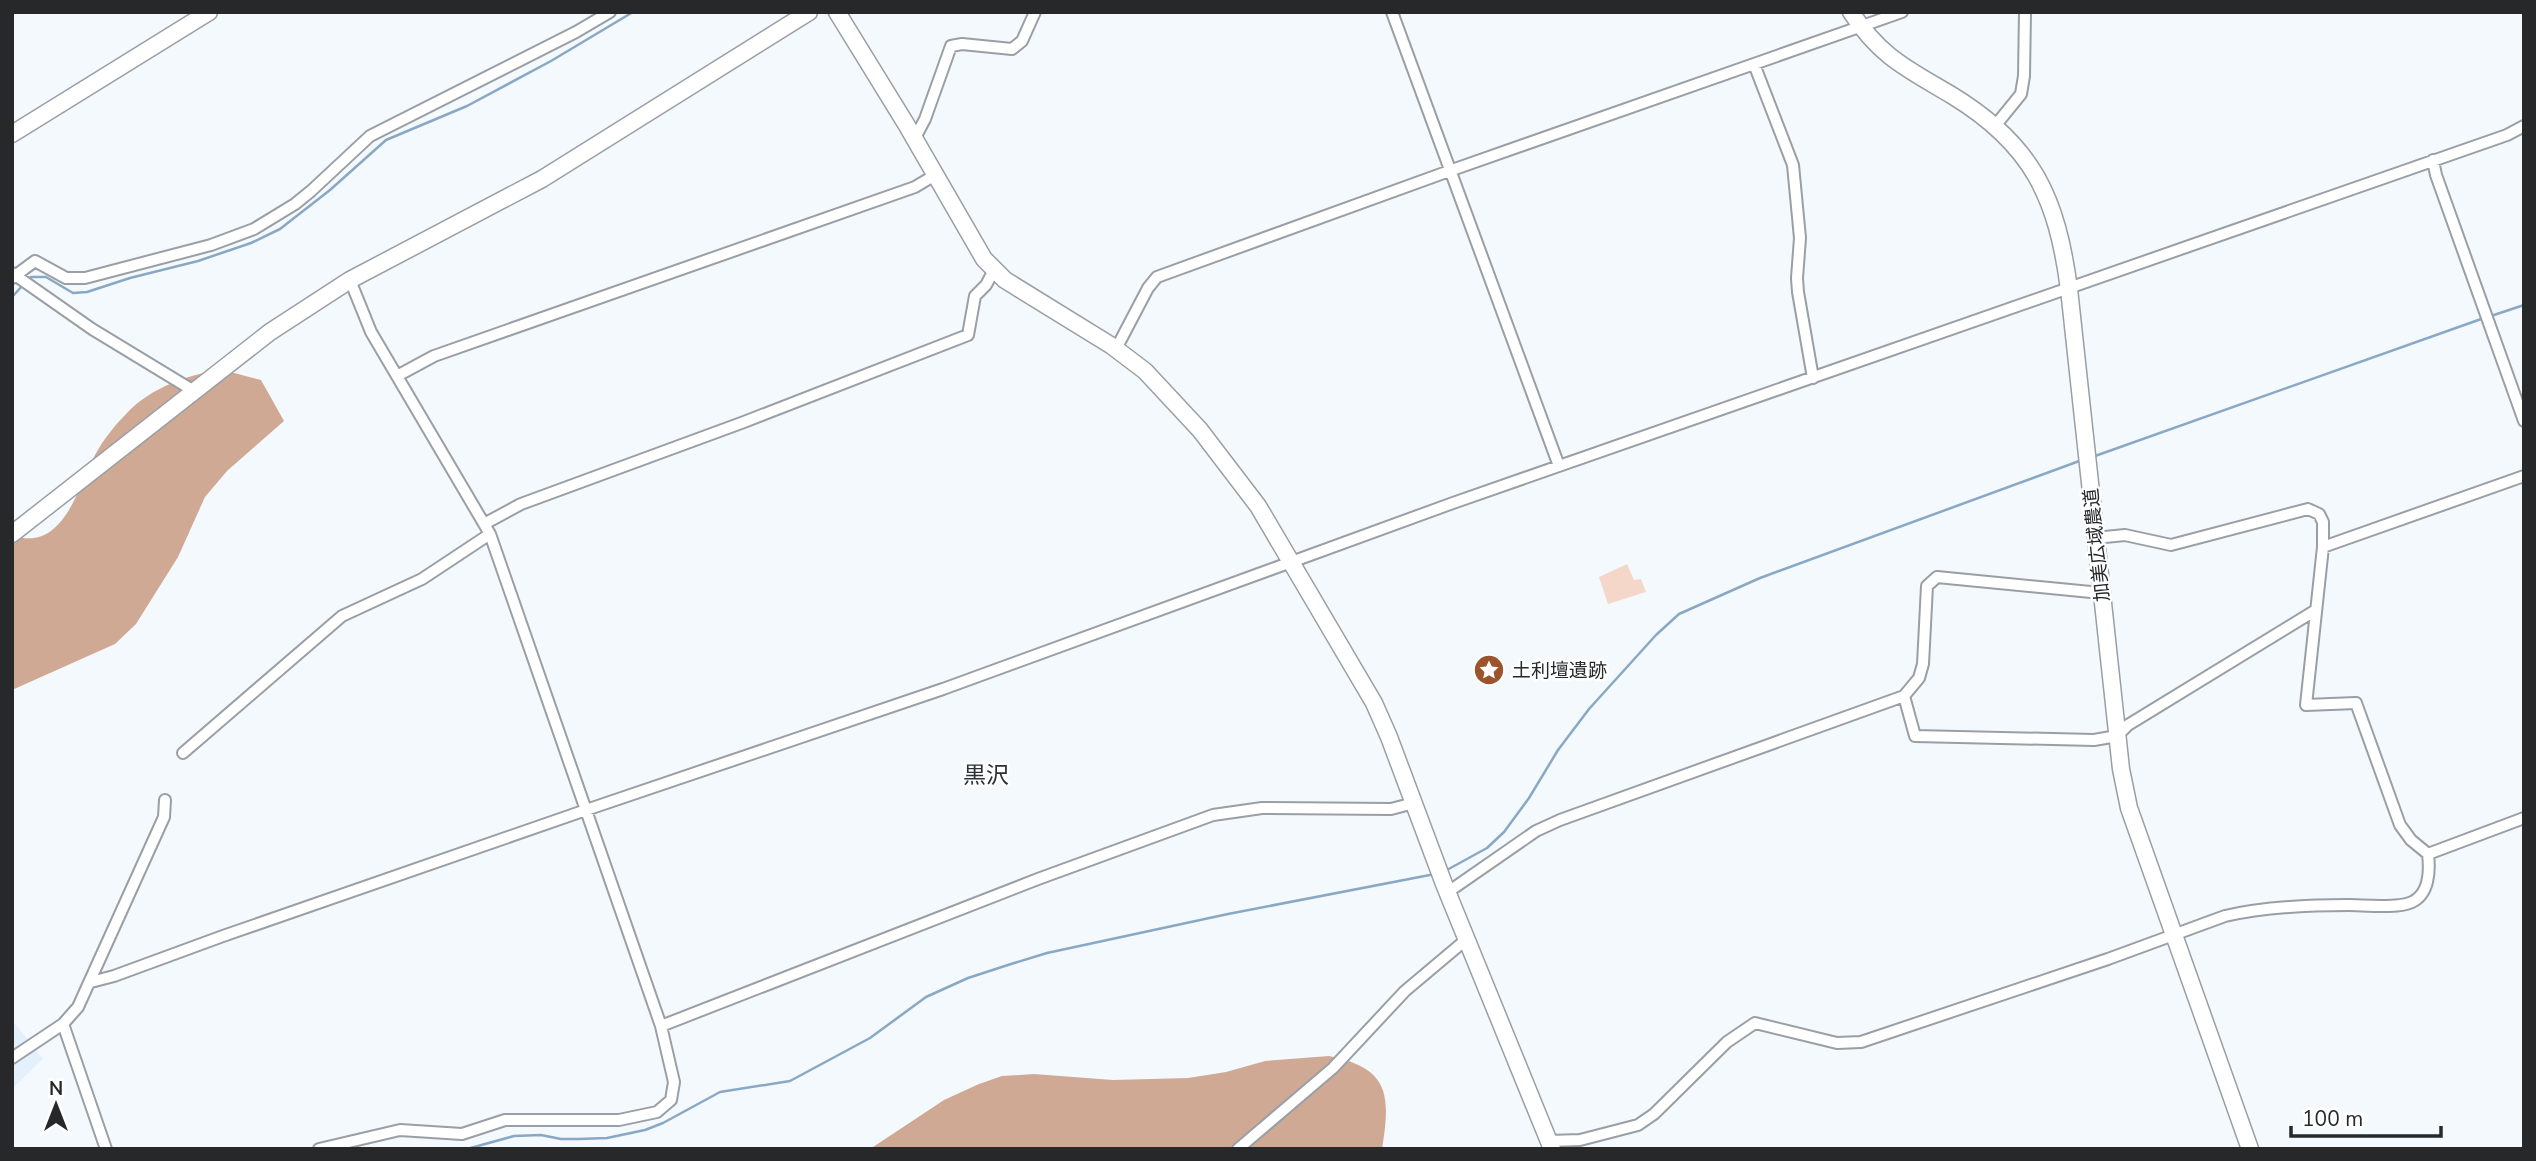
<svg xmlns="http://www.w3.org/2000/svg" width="2536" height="1161" font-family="'Nunito Sans','Noto Sans JP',sans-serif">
<rect width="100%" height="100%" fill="#f4f9fe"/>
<path fill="#e4f0fc" d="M12,1020l31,39 -31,30z"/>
<path fill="#f4d7c9" d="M1627,564l7,16 7,-1 5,13 -38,12 -9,-27z"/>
<path fill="#d0a995" d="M223,370l38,10 23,41 -57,50 -22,26 -27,60 -42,67 -21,20 -103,46v-155c51,19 66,-48 83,-80 8,-15 20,-30 32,-42 23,-25 64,-40 96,-43z
M1329,1056c60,12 62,38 53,93h-512l74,-49 35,-16 23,-8 32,-2 79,6 75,-2 38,-6 39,-11z"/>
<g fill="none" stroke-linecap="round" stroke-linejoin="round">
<path stroke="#89a8c4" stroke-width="2.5" d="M29,279l2,-2h15l27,16 14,-1 43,-14 68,-17 53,-18 29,-14 50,-39 56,-50 81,-34 84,-45 82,-49
M12,297l12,-13
M2491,316l33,-11
M2095,456l389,-138
M1445,871l42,-23 17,-16 25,-34 29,-48 31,-41 67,-74 23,-21 81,-36 322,-118
M391,1149h51
M467,1149l47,-13 27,-1 20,4h18l28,-1 38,-8 18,-7 57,-31 70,-11 80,-43 56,-41 42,-19 43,-14 36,-11 181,-39 207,-40"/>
<g stroke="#999fa5" stroke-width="14">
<path id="street" d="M1392,12l167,454
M1754,64l39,101 7,73 -3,40 1,14 15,86
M1995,126l26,-32 3,-18 1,-64
M914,140l11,-21 26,-73 11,-2 50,5 10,-8 13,-29
M2433,160l3,15 88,246
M12,273l80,56 102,62
M12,278l23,-17 31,17h19l126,-33 43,-16 41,-25 16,-13 59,-55 206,-104 34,-20
M1116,349l32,-61 9,-11 295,-107 450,-158
M397,376l37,-20 481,-169 20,-12
M484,524l37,-20 223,-82 224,-87 7,-39 11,-11 8,-15
M2323,547l201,-71
M1904,696l11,40 179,4 23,-4 11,-11 188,-115
M183,753l159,-137 80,-37 68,-45
M2428,854l96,-36
M1448,892l88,-61 24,-11 344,-124 15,-18 4,-14 4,-78 10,-9 164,16
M91,982l23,-6 109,-40 363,-126 357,-121 510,-186 1054,-368 17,-9
M63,1024l43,125
M661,1026l377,-147 175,-64 49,-7 129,1 23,-6
M12,1058l51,-34 15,-17 86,-190 1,-17
M1549,1141l31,-1 58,-15 16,-11 73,-72 28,-19 82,20 24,-1 247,-83 117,-43c39,-9 83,-11 123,-11 16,0 50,4 64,-3 17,-8 18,-31 16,-48l-17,-14 -11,-15 -44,-122 -50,2 17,-158v-25l-4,-8 -11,-5 -137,36 -46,-10 -30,3
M319,1149l81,-19 62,4 43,-14h114l38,-8 14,-12 3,-18 -13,-56 -171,-492 -119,-202 -21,-52
M1238,1149l95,-81 72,-77 63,-53"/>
</g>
<g stroke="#999fa5" stroke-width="19">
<path id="secondary" d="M837,12l69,112 78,135 21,21 107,66 33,25 55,59 58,76 116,197 15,34 55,147 108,265
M1851,12c30,46 57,57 102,84 80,49 104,102 116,193l52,480 8,39 121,341
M12,134l197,-122
M12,534l258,-202 80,-52 192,-101 267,-167"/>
</g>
<use href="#street" stroke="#fff" stroke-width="10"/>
<use href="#secondary" stroke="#fff" stroke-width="16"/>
</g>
<defs>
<g id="sight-disc" transform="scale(1.575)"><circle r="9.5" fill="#9b542c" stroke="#fff"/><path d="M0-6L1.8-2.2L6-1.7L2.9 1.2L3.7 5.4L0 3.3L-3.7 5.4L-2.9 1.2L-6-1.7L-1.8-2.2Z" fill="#fff"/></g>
</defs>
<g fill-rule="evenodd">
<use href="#sight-disc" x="1489" y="670"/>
</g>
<g text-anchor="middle" stroke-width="5" stroke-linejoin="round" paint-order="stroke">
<g font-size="19" fill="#26282a" stroke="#fff">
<text transform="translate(2096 545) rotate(-96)" y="7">加美広域農道</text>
</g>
<g font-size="19" fill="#26282a" stroke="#fff" text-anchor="start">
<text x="1512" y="677">土利壇遺跡</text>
</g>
<g font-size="23" fill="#2c3135" stroke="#fff">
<text x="986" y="783">黒沢</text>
</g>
</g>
<rect width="2536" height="1161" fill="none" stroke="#26282a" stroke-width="28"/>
<g transform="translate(56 1105)" stroke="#ffffff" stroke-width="5" paint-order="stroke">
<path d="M0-5L12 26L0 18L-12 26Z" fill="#26282a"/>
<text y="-10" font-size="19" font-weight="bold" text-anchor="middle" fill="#26282a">N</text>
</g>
<path d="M2291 1126v10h150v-10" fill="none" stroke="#26282a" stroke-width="3.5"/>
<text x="2302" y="1126" font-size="21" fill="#26282a" stroke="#ffffff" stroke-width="5" paint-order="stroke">100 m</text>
</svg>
